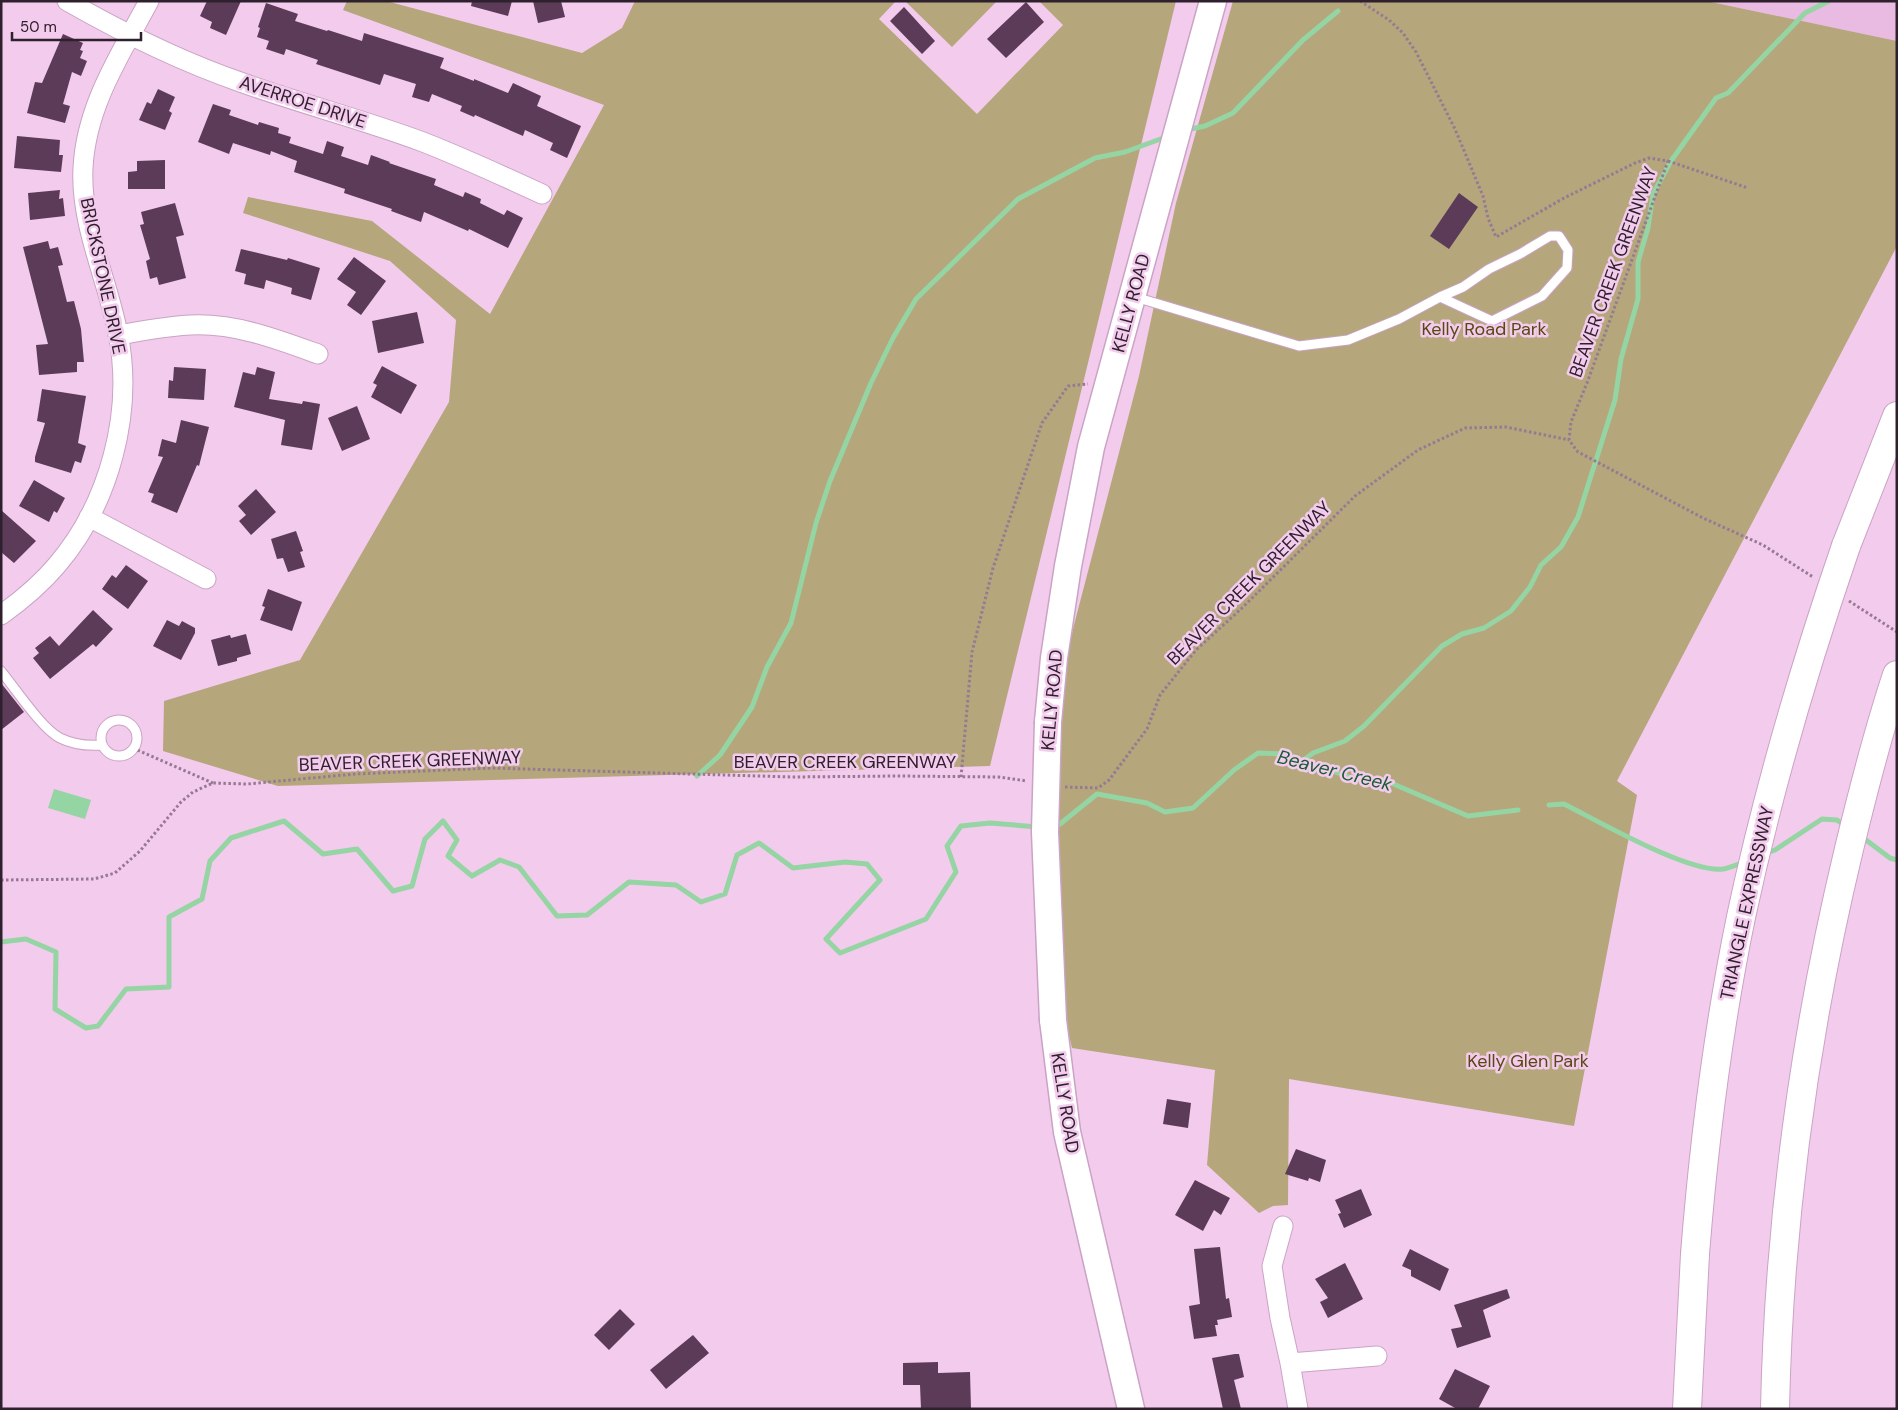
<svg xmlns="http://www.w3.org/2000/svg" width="1898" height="1410" font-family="'DM Sans',sans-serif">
<rect width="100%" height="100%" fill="#f3cbed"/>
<path fill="#e9bbe3" d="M1706,1h191v40l-96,-20z"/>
<path fill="#b5a67c" d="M347,1h39l196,52 40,-25 13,-27h261l-17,18 98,95 86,-89 -24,-24h137l-186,765 -712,20 -115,-35 1,-50 136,-41 149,-258 7,-82 -66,-59 -147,-48 5,-16 124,24 118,93 114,-209 -261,-95z
M905,1h92l-45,46z
M1233,1h473l191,40v205l-280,535 20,14 -63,331 -285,-47 -1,126 -15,1 -14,7 -52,-48 8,-95 -143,-22 -36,-150 -4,-47 1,-44 41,-182 65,-249 37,-173z"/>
<path fill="#95d4a3" d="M54,789l37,11 -6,19 -37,-11z"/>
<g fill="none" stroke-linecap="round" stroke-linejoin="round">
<path stroke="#95d4a3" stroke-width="5" d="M1186,130l19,-4 28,-13 70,-73 35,-29
M1305,759l8,-6 32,-12 19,-15 78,-80 20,-12 22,-6 27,-17 19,-24 11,-22 20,-18 17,-30 37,-117 6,-41 17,-60v-37l10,-34 5,-34 18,-33 45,-63 12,-5 77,-80 24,-12
M697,776l23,-21 32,-48 15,-40 24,-44 25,-100 14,-42 41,-98 22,-45 23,-39 102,-100 77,-41 30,-6 41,-15
M1549,805l15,-1c34,17 124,69 159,65 7,-1 15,-5 22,-7
M1060,824l37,-30 50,9 18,9 28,-4 41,-38 24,-17 28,1 66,24 39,5 77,33 50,-6
M1862,837l28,21 7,2
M1764,854l11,-4 47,-31 15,1 10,7
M1,942l25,-3 30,13 -1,57 31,19 12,-2 28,-37 43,-2v-70l33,-18 8,-38 21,-23 53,-17 39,33 34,-5 36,42 19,-5 13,-47 18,-18 14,19 -9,16 24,20 28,-16 19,7 38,49 30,-1 42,-33 47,3 25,17 24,-8 12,-39 22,-12 34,25 52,-6 22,2 13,16 -54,59 14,14 86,-34 30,-47 -9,-26 14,-20 29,-3 48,4"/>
</g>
<path fill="#5c3b58" d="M207,1h34l-15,34 -16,-7 2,-6 -12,-6z
M472,1h40l-4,15 -37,-10z
M533,1h28l4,16 -27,6z
M1026,2l18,20 -38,36 -19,-19z
M266,3l32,11 -3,7 32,10 1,-1 34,11 2,-8 80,25 -4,10 34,13v-2l34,14 5,-10 28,13 -4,10 44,20 -14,32 -17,-8 3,-7 -28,-13 -2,6 -48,-21 -1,2 -14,-6 2,-5 -30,-12 -3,8 -17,-5 4,-13 -32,-10 -4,11 -64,-21 2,-4 -32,-11 -2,6 -18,-6 3,-8 -12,-4 3,-9 -2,-1z
M904,7l31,34 -13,13 -32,-33z
M63,34l20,9 -3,7 3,1 -3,7 7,3 -6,15 -9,-4 -9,32 7,2 -5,17 -38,-10 8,-31 7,1z
M158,89l17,8 -6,14 3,2 -7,17 -26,-10 8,-18 4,2z
M213,104l18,6 -2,5 29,10 1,-3 20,6 -1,5 13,4 -2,6 34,11 4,-13 17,6 -3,9 27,9 3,-10 19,7 -1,1 47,16 -2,6 29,12 2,-5 16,7 -1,4 24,12 3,-5 16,8 -15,30 -39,-19 -1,2 -44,-19 -3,10 -30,-11 1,-2 -48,-16 1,-4 -51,-17 3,-11 -26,-10 -1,4 -37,-12 -4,11 -31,-12z
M17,136l43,4 -1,15h4l-2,17 -47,-4z
M165,160v29h-37v-17l9,-1v-10z
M60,190l-1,9 4,-1 2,18 -35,4 -2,-27z
M1459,193l19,14 -29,42 -19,-13z
M175,203l9,32 -8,2 10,41 -27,7 -2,-8 -7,2 -4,-18 4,-2 -10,-34 4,-1 -3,-12z
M48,241l2,8 8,-2 5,18 -5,1 9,36 7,-1 7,28 3,33h-7v10l-38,3 -3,-30 12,-1 -25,-97z
M241,249l46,11 1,-2 32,10 -9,32 -20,-6 1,-6 -26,-8 -2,9 -20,-5 2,-10 -11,-3z
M354,257l32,24 -25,34 -14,-10 9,-13 -19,-13z
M417,312l7,31 -46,10 -6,-32z
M382,366l35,19 -16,29 -30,-17 6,-12 -4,-2z
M174,367l32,2 -2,31 -36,-2 1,-18 4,1z
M257,367l18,5 -6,27 33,5 1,-3 17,3 -8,46 -31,-5 4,-25 -51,-13 9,-35 12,3z
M42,389l44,7 -8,47 8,3 -5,17 -6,-2 -4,12 -36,-11v-5l10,-34 -8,-2z
M357,406l13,33 -28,12 -14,-33z
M181,420l28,7 -10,39 -2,-1 -20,48 -26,-11 3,-8 -6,-2 15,-35 -5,-1 4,-17 14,4z
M34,480l31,18 -8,15 -3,-2 -5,11 -30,-16z
M256,489l20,23 -25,23 -12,-14 7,-6 -8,-9z
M1,510l35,31 -22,22 -13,-11z
M296,531l7,20 -3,1 5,15 -17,5 -5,-14 -6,1 -6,-20z
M126,565l22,16 -20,28 -26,-20 10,-14 4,3z
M268,589l34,13 -10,29 -32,-11 5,-13 -3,-1z
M93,610l20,19 -17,18 -3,-3 -43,35 -17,-21 6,-5 -4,-5 15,-12 9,10z
M167,620l12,6 3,-5 13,7v5l-14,27 -28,-14z
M246,634l5,20 -14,4v3l-19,5 -7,-26 19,-5 1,3z
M1,683l23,29 -23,18z
M1167,1099l24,4 -3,25 -25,-4z
M1296,1149l30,11 -6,22 -11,-4 -1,3 -23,-7z
M1195,1180l35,18 -9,17 -7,-5 -11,21 -28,-16z
M1361,1189l11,26 -28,13 -6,-14 3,-1 -6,-13z
M1220,1247l6,52 3,-1 3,19 -15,3 1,5h-3l2,11 -23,3 -5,-33 11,-2 -6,-55z
M1410,1249l39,20 -9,22 -29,-15v-6l-9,-4z
M1345,1263l18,36 -35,19 -8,-16 8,-4 -13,-19z
M1507,1289l3,9 -27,12 8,27 -34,11 -6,-19 11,-2 -8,-22z
M620,1309l15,15 -26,26 -15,-15z
M693,1335l16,18 -43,36 -16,-19z
M1235,1354h4l5,23 -10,3 7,29h-18l-11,-51z
M938,1362v11l32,-1 1,37h-50l-1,-24h-17v-22z
M1455,1369l35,17 -12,23h-21l-18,-10z"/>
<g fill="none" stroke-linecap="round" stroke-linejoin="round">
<g stroke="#caa3c5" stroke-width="11">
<path id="lane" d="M1135,297l164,49 49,-6 51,-21 41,-22 52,24 50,-25 25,-28 1,-18 -9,-14h-9l-30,18 -31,15 -26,18 -23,10
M1,671c14,17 41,58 59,67 14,7 28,8 42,7
M101 738a18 18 0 1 1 36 0a18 18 0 1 1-36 0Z"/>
</g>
<g stroke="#caa3c5" stroke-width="21">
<path id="street" d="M67,1c56,32 115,61 176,82 59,21 121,37 180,59 41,16 80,34 119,52
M118,335c24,-4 49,-9 73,-10 44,-2 86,14 127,29
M89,517l117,62
M1,615c21,-15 40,-31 56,-50 52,-61 77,-152 61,-231 -10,-54 -38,-109 -35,-166 3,-62 37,-113 66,-167
M1283,1226l-11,40 8,52 10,45 8,46
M1290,1363l87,-7"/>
</g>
<g stroke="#caa3c5" stroke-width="29">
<path id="secondary" d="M1048,722l6,-64 14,-92 23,-119 122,-446
M1053,1020l14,112 64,277"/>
</g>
<g stroke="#caa3c5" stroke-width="30">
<path id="highway" d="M1846,546l51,-130
M1687,1409l8,-155
M1775,1409c4,-189 30,-377 74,-560 14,-58 29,-117 48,-174"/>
</g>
<path stroke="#967a92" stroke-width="3" stroke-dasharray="2.5 2.5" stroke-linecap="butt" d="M1360,1l29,19 14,13 13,19 39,77 28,67 5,22 8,19 68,-39 71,-35 14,-5 19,3 -81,222 -16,39 -2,18 9,12 125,66 60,27 50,32
M1668,161l80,27
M1849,601l48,31
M133,748l80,35
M961,777l11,-125 21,-84 49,-145 26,-37 20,-2
M1065,787l33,1 11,-8 38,-51 13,-34 36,-45 46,-42 113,-112 63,-46 47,-22 41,-1 63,13
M1,880l93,-1 21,-6 25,-22 41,-49 12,-10 20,-9 34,1 108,-10 136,-6 301,9 106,-1 101,1 28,4"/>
<use href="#lane" stroke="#fff" stroke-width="9"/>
<use href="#street" stroke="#fff" stroke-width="19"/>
<use href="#secondary" stroke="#fff" stroke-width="26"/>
<use href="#highway" stroke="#fff" stroke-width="28"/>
<g stroke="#caa3c5" stroke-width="29" stroke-linecap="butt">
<path id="secondary-bridge" d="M1048,722l-3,110 8,188"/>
</g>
<g stroke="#caa3c5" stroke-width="30" stroke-linecap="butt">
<path id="highway-bridge" d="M1695,1254c9,-113 23,-225 46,-337 27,-126 63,-249 105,-371"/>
</g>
<use href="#secondary-bridge" stroke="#fff" stroke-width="26"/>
<use href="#highway-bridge" stroke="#fff" stroke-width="28"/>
</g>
<g text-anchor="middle" stroke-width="5" stroke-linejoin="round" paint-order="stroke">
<g font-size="18" fill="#2f202d" stroke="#f3cbed">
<text transform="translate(303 102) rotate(18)" y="6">AVERROE DRIVE</text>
<text transform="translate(1613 272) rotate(-70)" y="6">BEAVER CREEK GREENWAY</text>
<text transform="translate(103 276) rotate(78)" y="6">BRICKSTONE DRIVE</text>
<text transform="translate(1131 303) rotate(-75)" y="6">KELLY ROAD</text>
<text transform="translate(1249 583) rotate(-45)" y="6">BEAVER CREEK GREENWAY</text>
<text transform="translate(1052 700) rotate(-85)" y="6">KELLY ROAD</text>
<text transform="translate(410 761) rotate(-2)" y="6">BEAVER CREEK GREENWAY</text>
<text x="845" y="768">BEAVER CREEK GREENWAY</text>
<text transform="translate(1747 903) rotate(-78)" y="6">TRIANGLE EXPRESSWAY</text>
<text transform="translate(1065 1103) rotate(81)" y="6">KELLY ROAD</text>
</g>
<g font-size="18" fill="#594811" stroke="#f3cbed">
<text x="1484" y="335">Kelly Road Park</text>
<text x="1528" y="1067">Kelly Glen Park</text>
</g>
<g font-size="19" font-style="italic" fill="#185c30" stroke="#f3cbed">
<text transform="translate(1335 770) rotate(14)" y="7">Beaver Creek</text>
</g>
</g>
<rect width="1898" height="1410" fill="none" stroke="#2f202d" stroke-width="5"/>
<path d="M12 32v8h129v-8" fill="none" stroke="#2f202d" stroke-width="2.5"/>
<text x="20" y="32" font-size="15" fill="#2f202d" stroke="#f3cbed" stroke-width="4" paint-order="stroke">50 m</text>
</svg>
